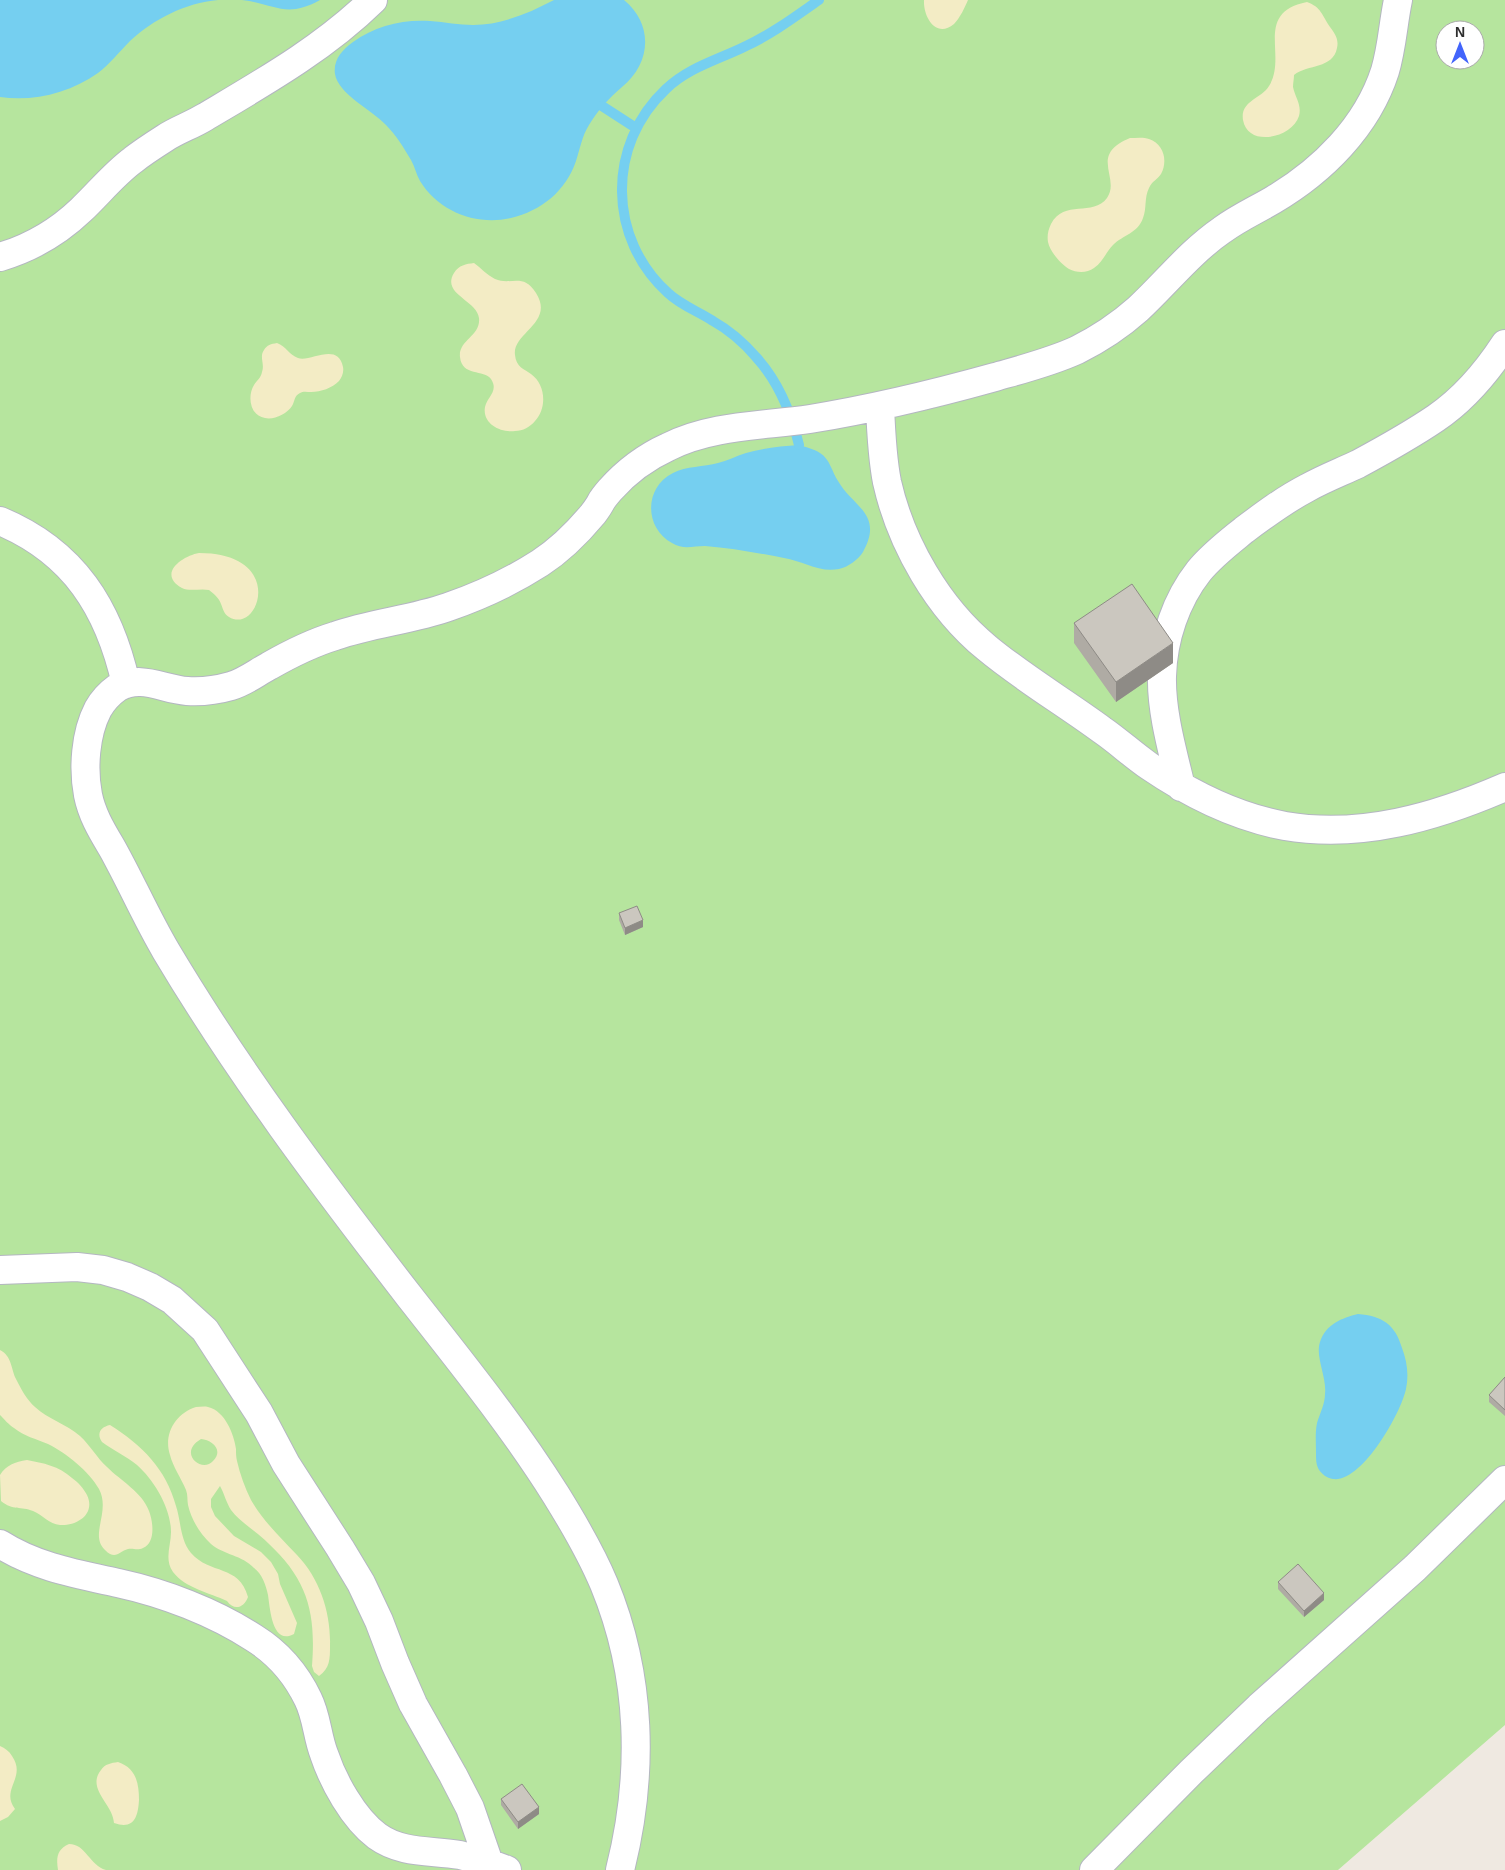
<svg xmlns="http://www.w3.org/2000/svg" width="1505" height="1870" font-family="Arial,sans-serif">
<rect width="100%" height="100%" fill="#efe9e1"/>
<path fill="#b6e59e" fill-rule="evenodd" d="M0,0h1505v1725l-167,145h-1338zM1445,30h30v30h-30z"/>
<path fill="#f3ecc5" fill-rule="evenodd" d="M924,0h44c-3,7 -8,18 -14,24 -18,15 -31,-7 -30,-24z
M1307,2c14,5 15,13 23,25 5,7 9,12 7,21 -4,21 -29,16 -43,27 0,4 -1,8 -1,12 2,10 9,18 6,29 -7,22 -51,32 -56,4 -3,-19 18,-21 26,-34 19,-30 -16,-73 38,-84z
M1130,138c6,0 14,-1 19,1 15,5 19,22 12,35 -4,6 -9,7 -12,14 -5,10 -2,20 -6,30 -5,15 -20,17 -30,27 -7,7 -10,17 -19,23 -7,5 -17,5 -25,1 -8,-5 -19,-17 -21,-27 -1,-6 0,-12 3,-18 13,-25 42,-7 56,-26 14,-20 -19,-43 23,-60z
M474,263c7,5 13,12 21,16 16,7 28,-7 41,14 19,30 -24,40 -21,62 1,12 9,14 16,19 15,11 16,34 4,47 -5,6 -12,10 -20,10 -14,2 -33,-7 -30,-24 2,-10 14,-16 6,-28 -7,-10 -29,-2 -31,-22 -2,-17 21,-21 19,-39 -2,-18 -38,-24 -25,-45 5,-8 12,-9 20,-10z
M277,343c9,3 12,12 21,15 11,5 40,-17 45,9 1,5 -1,10 -4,14 -7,7 -18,11 -28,11 -4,0 -8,-1 -11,1 -6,3 -5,8 -8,13 -5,8 -18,14 -27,12 -15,-2 -18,-22 -11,-33 3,-5 7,-7 8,-13 3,-8 -3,-15 2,-22 3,-5 7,-6 13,-7z
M199,553c88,0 60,82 30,64 -5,-3 -6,-8 -8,-13 -2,-6 -7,-10 -12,-14 -9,-2 -19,2 -27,-2 -25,-14 0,-32 17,-35z
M0,1350c12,6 11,19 16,29 5,10 11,21 19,28 13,12 31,17 45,29 10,9 17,22 27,31 14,14 35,25 42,44 4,10 7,32 -6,37 -6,3 -9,0 -15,1 -9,2 -12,12 -23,1 -16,-15 6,-38 -6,-61 -10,-18 -33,-36 -51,-45 -12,-5 -24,-8 -34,-16 -5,-3 -10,-9 -14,-13z
M196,1407c4,0 8,-1 12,0 17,4 26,27 28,42 0,4 0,8 1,12 3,13 8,27 14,39 12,21 30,38 46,55 23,24 34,58 33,91 0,13 0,22 -11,30l-5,-4 -2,-6c4,-53 -4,-86 -44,-123 -12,-12 -27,-20 -37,-33 -5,-8 -7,-17 -11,-24l-9,13v8l4,9 19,20 27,16 10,10 7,12 2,10 17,39 -3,11c-22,12 -24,-26 -26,-39 -2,-10 -6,-21 -14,-27 -12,-13 -30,-13 -43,-24 -11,-10 -20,-25 -23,-39 -1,-5 0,-10 -2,-15 -5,-12 -13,-23 -16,-35 -7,-21 6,-42 26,-48zM201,1439c11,1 23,11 12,22 -11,13 -36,-8 -12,-22z
M110,1425c32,20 56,44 66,81 5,15 4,34 15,47 19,22 48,11 57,44 -4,11 -14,14 -21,4 -17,-8 -42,-13 -54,-29 -9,-13 -2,-26 -2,-40 0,-24 -17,-52 -34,-67 -11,-9 -24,-15 -35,-23 -6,-9 -1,-15 8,-17z
M27,1460c16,3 32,6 45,18 6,4 12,11 15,17 9,19 -10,31 -27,30 -11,-1 -17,-10 -27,-14 -12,-5 -20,0 -32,-10l-1,-26c6,-10 15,-13 27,-15z
M0,1746c5,2 9,5 12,10 15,22 -12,33 3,53l-7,8 -8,4z
M118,1762c18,6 21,21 21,38 -1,17 -5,30 -25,23 -1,-19 -28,-34 -13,-53 4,-6 10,-7 17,-8z
M69,1844c17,0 20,21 37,26h-48c-2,-12 -1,-21 11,-26z"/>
<path fill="#75cff0" d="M0,0h218c-33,3 -64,19 -88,41 -11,11 -20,23 -32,32 -28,20 -65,29 -98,24z
M242,0h78c-34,19 -45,4 -78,0z
M554,0h70c30,25 27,63 -2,87 -13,11 -24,23 -33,38 -7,11 -9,24 -13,36 -10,30 -35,50 -65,57 -34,8 -72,-6 -91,-37 -4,-7 -5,-14 -9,-21 -7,-12 -15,-25 -25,-35 -14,-15 -48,-31 -51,-51 -2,-14 7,-24 18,-32 22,-16 50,-23 77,-21 15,1 29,4 43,4 29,0 56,-12 81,-25z
M799,445c6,2 15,4 21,8 10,6 12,19 18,28 15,26 46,33 25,71 -5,8 -15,15 -24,17 -20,4 -36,-8 -55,-11 -26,-5 -53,-10 -79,-12 -12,0 -22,4 -33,-3 -28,-15 -28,-56 1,-70 13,-7 31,-6 45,-10 9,-2 18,-7 28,-10 18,-5 35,-7 53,-8z
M1358,1314c24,2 37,10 44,34 5,13 7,27 4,41 -5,24 -44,94 -73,90 -6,-1 -12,-5 -15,-11 -2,-4 -2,-9 -2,-15 0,-10 -1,-20 1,-30 3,-10 8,-19 8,-29 2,-17 -10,-37 -5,-52 6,-18 22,-24 38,-28z"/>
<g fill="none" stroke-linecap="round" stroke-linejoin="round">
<path stroke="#75cff0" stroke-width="10" d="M602,106l34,22
M799,445c-8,-33 -20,-63 -43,-88 -12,-14 -27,-27 -43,-36 -15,-10 -31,-15 -45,-28 -60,-54 -62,-148 -2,-204 23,-22 52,-29 80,-43 26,-12 50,-30 73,-46"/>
<g stroke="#b4b7c1" stroke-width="30">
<path id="minor" d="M0,257c30,-9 58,-25 81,-47 18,-17 33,-36 52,-50 10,-8 21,-15 32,-22 12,-8 27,-13 40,-21 59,-35 119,-69 168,-117
M880,406c1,25 2,51 7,76 14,62 51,126 100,166 36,30 77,54 115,82 16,11 31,25 47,36 41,28 87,51 136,60 76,13 151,-9 220,-39
M0,521c74,31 109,87 126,163
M1181,787c-8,-34 -20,-75 -19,-111 1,-37 14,-76 37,-105 13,-16 29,-28 45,-41 20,-15 40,-30 63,-42 16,-9 34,-16 51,-24 26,-14 53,-29 78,-46 28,-19 50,-45 69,-74
M0,1270l77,-3 26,3 24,7 23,10 22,13 33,30 54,83 27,51 54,84 21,35 18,38 16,42 18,41 40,71 17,33 19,55
M0,1544c36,23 77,30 118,39 46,10 96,29 136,55 24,15 42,36 54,61 9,18 9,37 16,55 9,27 29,64 53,82 25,18 54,14 83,19 16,4 32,9 47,15
M620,1870c24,-95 22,-194 -16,-286 -13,-31 -30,-60 -48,-89 -44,-70 -96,-134 -147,-199 -86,-111 -171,-224 -243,-345 -20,-34 -35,-69 -54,-103 -10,-17 -20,-33 -24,-53 -5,-26 -3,-61 10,-86 4,-7 12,-16 19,-21 24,-14 45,1 70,3 15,1 30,-1 44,-5 14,-4 25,-13 38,-20 21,-12 43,-23 66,-30 37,-13 76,-16 113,-29 32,-11 64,-26 92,-44 20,-13 38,-31 53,-49 12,-16 4,-9 17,-24 16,-18 36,-33 58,-43 43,-22 95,-21 142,-28 62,-10 124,-25 185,-42 28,-8 56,-15 82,-27 22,-11 43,-25 61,-41 28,-26 52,-57 84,-79 16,-12 34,-20 51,-30 49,-29 94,-73 112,-129 7,-23 8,-47 13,-71
M1094,1870l98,-99 67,-64 156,-139 90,-88"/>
</g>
<use href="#minor" stroke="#fff" stroke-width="28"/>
</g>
<path fill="#afaba4" d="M1074,623l99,40 -57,39 -42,-59z
M619,913l24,14 -18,8 -6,-15z
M1505,1377v39l-16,-14v-7z
M1278,1582l46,18 -20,17 -26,-28z
M501,1799l38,15 -21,15 -17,-24z"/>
<path fill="#8e8b86" d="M1173,643v20l-57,39v-20z
M643,920v7l-18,8v-7z
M1324,1593v7l-20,17v-6z
M539,1807v7l-21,15v-7z"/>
<path fill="#cbc7bf" stroke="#8e8b86" d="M1132,584l41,59 -57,39 -42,-59z
M637,906l6,14 -18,8 -6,-15z
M1505,1377v33l-16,-15z
M1298,1564l26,29 -20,18 -26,-29z
M522,1784l17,23 -21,15 -17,-23z"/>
<g transform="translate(1460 45)"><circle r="24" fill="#ffffff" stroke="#ababab"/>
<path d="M0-4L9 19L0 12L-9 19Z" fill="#4264fb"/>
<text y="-8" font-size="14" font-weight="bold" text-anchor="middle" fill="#2e2e2e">N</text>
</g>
</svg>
